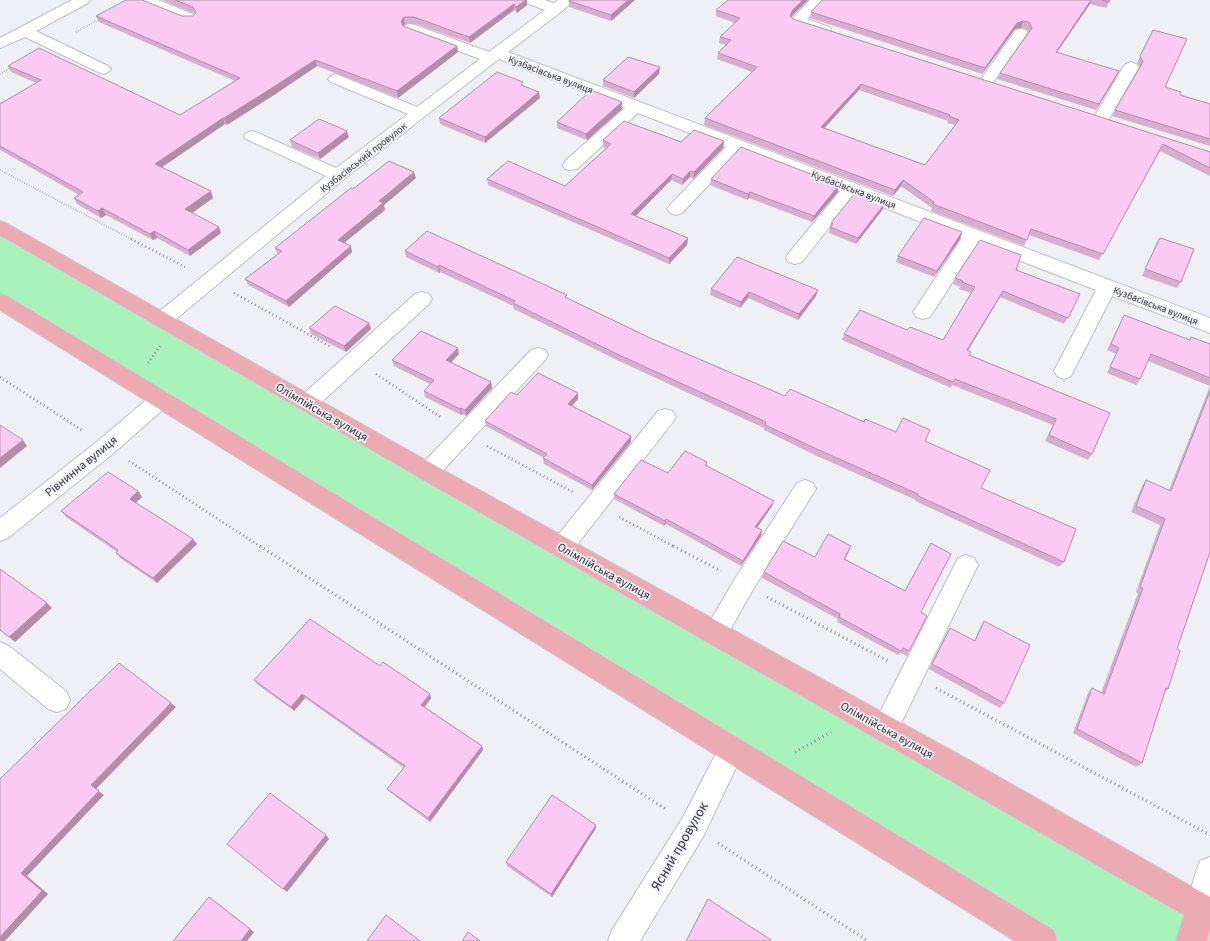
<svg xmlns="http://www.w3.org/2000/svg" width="1210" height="941" font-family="'Source Sans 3',sans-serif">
<rect width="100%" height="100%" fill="#efeff6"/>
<path fill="#a8f3bb" d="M0,227l1210,687v27h-167l-1043,-640z"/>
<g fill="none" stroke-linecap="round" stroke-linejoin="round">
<g stroke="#bfbec6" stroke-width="2">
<path id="minor" d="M72,0h18l-2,3 -52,28 72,35 3,3 -3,3 -5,2 -5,-2 -73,-35 -25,11v-10z
M139,0h19l37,15 2,3 -2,3 -5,1 -5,-1 -44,-18z
M524,0h20l10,3 4,-3h16l-13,12 -53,40 702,266v15l-98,-37 -41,80 -7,3 -7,-3 -3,-5 42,-81 -119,-46 -47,73 -7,2 -7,-2 -3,-5 49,-74 -108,-42 -52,66 -7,2 -7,-2 -2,-4 2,-4 52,-63 -100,-39 -58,61 -6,2 -6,-2 -3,-4 3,-4 56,-58 -88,-34 -61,56 -6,1 -6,-1 -2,-4 2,-4 60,-53 -126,-49 -155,120 -174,145 -7,2 -7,-2 -3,-5 3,-5 170,-138 -80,-37 -2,-3 2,-3 6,-2 6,2 78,35 72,-54 -77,-32 -3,-3 3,-3 5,-2 5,2 76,31 63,-48 -75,-28 -2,-3 2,-3 5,-1 5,1 74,27 56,-42 -19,-7z
M810,0h15l-18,19 22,8 2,3 -2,3c-11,3 -26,-5 -37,-9l-2,-3z
M1021,29l5,1 2,3 -37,52 -5,2 -5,-2 -3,-3 3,-3 35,-49z
M1131,62l5,2 3,3 -30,52 -2,3 -6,2 -6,-2 -2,-3 30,-52 3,-3z
M422,292l7,2 3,5 -3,5 -115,105 -7,2 -7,-2 -3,-6 3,-6 115,-103z
M538,348l7,2 3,5 -3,5 -109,118 -8,3 -8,-3 -3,-6 3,-6 111,-116z
M161,391l7,2 3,6 -3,6 -53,47 -107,86 -8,3v-23l99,-78 55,-47z
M665,409l7,2 4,6 -4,6 -102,131 -8,3 -8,-3 -4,-7 4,-7 104,-129z
M805,480l8,3 3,6 -64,102 -28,50 -9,3 -9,-3 -3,-8 33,-56 61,-94z
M966,555l8,3 4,7 -84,173 -9,4 -9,-4 -4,-9 4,-9 82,-162z
M0,642l9,4 57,45 4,9 -4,9 -9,3 -9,-3 -48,-40z
M732,736l9,4 4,9 -42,88 -63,104h-32l4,-11 71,-113 40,-77z
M1210,857v62l-9,4 -10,-5 -5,-10 10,-37 4,-10z"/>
</g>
<g stroke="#cececf" stroke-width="2">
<path id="major" d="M0,221l6,2 430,243 540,298 234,133v32l-4,12h-30l8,-26 -228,-131 -536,-306 -420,-243z
M0,294l7,2 734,444 312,190 4,11h-42l-1015,-631z"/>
</g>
<path stroke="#88888d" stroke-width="2" stroke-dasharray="0.5 2" stroke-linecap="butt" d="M76,32l24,-13
M0,74l12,-7
M0,170l133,70"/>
<path stroke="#88888d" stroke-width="2.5" stroke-dasharray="1 3" stroke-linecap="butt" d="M131,239l54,28
M234,293l97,54
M148,363l12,-17
M376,374l66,44
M0,377l83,54
M487,446l86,46
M129,461l132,86
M619,517l56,30"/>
<path stroke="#88888d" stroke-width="3" stroke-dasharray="1 3.5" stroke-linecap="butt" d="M260,546l407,264
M673,546l48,25
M767,597l121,64
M936,688l274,147
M795,752l36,-20
M718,843l150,98"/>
<use href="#minor" fill="#fff" fill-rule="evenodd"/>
<use href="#major" fill="#ecabb3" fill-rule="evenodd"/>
</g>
<path fill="#d8aed0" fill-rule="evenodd" d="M162,0h365v5l-10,8 -3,-3 -44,33 -54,-19h-11l-2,2 54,20 1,6 -60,46 -81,-32 -43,29 -47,30 -2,-1 -63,43 51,31 -21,15 29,20 -31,23 -33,-18 -4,2 -47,-25 -5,3 -24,-14 -3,-6 5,-3 -79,-45v-47l36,-20 -25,-11 -3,-6 172,49 55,-34 -136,-59 -3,-6h97l2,-2z
M635,0l-24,21 -42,-14v-6z
M808,0l-17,17 2,2 417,133v24l-50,-25 -61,109 -70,-25 -5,11 -93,-35 1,-3 -31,-22 -8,10 -189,-71 1,-7 47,-46 -35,-13 1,-6 8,-8 -7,-2 1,-6 15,-14 -19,-7v-6zM859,90l89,31 -1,2 8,2 -30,40 -101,-37z
M822,0h288l-4,8 -16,-4 -33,48 59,25 -20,33 -99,-31 3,-6 28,-41 -2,-3 -5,-1 -6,1 -33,45 -172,-56 1,-6z
M1153,30l12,57 15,8 30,9v42l-98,-30 28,-49 -3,-4z
M659,74l-25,24 -31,-12v-6z
M524,86l16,12 -55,45 -45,-19 -1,-6z
M622,102v7l-35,31 -30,-12v-6z
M349,137l-29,22 -28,-12 -2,-7z
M603,140l78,2 43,-1 -1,7 -30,31 -3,-2 -8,8 -11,-5 -36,36 53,22 -1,7 -18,19 -181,-79 -1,-6 78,7 41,-38 -3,-1z
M416,178l-32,27 1,5 -41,33 8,9 -63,55 -41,-22 -3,-6 33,-25 -3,-6 78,-59z
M711,179l127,13 -26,30 -63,-24 -2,2 -37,-15z
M883,209l-27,35 -27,-11 2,-10z
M962,232l-2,7 -26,38 -38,-15 2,-6z
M1160,238l21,44 -4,6 -35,-12 14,-32z
M405,251l162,47 83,40 135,58 140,45 56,47 83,74 -5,5 -144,-66 1,-1 -99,-44 -53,-26v-2l-145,-67 -105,-52 -1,-3 -73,-34 -1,1 -33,-16z
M1016,270l64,24 -16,30 -64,-27 -32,54 1,4 141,58 -18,41 -4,6 -43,-19 8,-16 -101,-40 -1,3 -109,-48 2,-6 63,-4 36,10 28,-47 -12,-4 1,-2 -7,-3 2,-6z
M711,289l105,7 -18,24 -50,-22 -8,10 -30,-13z
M1124,315l65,25 2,-3 18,7 1,-2v210l-33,97 -9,40 -3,3 -23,71 -6,4 -63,-34 15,-40 4,-5 9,5 37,-100 -2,-1 24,-67 -29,-13 11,-26 4,-6 23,10 41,-104 -62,-25 -8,18 -4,6 -29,-12 9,-19 -9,-4 14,-29z
M309,328l62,1 -25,23 -35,-18z
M459,354l-8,8 40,20 1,6 -26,28 -4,-2 -1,1 -36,-18 -1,-6 6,-7 -36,-18 -2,-6z
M578,393v6l-6,7 59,36 -39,48 -48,-26 -1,-6h1l-58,-32 -1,-5 32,-26z
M707,462v4l65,40 -15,22 5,2 -1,6 -20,30 -75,-42 -2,2 -50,-27v-5l54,-21z
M138,491l4,6 -6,6 61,41 -40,39 -37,-25 -4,-5 1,-1 -51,-35 -5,-6z
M849,551l-4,8 76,53 -12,39 -2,5 -7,-3 -2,2 -61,-33 1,-3 -76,-41 2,-6 51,-15z
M984,621l20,82 -4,5 -71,-39 18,-36 3,-5 24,13 7,-15z
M380,666l51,32 -6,9 57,39 1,4 -53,72 -40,-30 -3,-3 17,-21 -99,-70 -11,13 -37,-27 -3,-4z
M596,825v3l-44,69 -45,-31 -1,-4z"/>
<path fill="#b08da9" d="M526,0h1v5l-10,8 -1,-6z
M628,0h7l-24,21v-6z
M803,0h5l-17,17 -1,-1 2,-5z
M1091,0l-1,4 -37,54 3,-6z
M514,4v6l-44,33 -1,-6z
M404,17l1,7 -3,3 -1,-6z
M1023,21l-2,7 -6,1 -33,45 3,-6 32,-45z
M457,46l1,6 -60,46 -1,-7z
M315,60l2,6 -43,29 -47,30 -3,-7z
M660,67l-1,7 -25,24v-6z
M1119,71l-3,6 -20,33 3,-6z
M861,84l-2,6 -39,43 1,-6z
M539,92l1,6 -55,45v-6z
M622,102v7l-35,31 -1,-6z
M223,118l2,6 -67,46 -3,-6z
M347,131l2,6 -29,22 -2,-6z
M724,141l-1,7 -30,31 1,-7z
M690,171v6l-8,8 1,-6z
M414,172l2,6 -32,27 1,5 -45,36 -2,-6 41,-39z
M672,174l-1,6 -40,41v-7z
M903,180l-2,6 -8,10 2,-6z
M839,185l-1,7 -26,30 2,-6z
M211,191l2,7 -25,18 -3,-7z
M750,192l-1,6 -2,2 1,-6z
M885,203l-2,6 -27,35 2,-6z
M102,208l4,7 -5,3 -3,-7z
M219,227l2,6 -31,23 -2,-6z
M154,231l3,7 -4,2 -3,-6z
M962,232l-2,7 -26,38 3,-6z
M688,238l-1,7 -18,19v-6z
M351,246l1,6 -63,55 -3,-6z
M439,265l1,7 -1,1 -1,-6z
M818,290l-2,6 -18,24 1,-6z
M1003,291l-3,6 -36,59 3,-6z
M749,292l-1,6 -8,10 1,-6z
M369,323l2,6 -25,23 -2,-6z
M458,348l1,6 -11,12 -2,-6z
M491,382l1,6 -26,28 -1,-6z
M578,393v6l-10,11v-6z
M461,408l1,6 -1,1 -1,-6z
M631,436v6l-39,48v-5z
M23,440l4,6 -27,22v-10z
M138,491l4,6 -8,7 -4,-5z
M774,501l-2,5 -18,26 1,-5z
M666,519v5l-2,2 1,-5z
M762,530l-1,6 -20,30 2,-5z
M193,539l4,5 -40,39 -4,-5z
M851,546l-2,5 -7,13 2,-5z
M47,603l5,5 -37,34 -6,-5z
M302,694l3,4 -11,13 -3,-4z
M430,694l1,4 -8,11 -2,-4z
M171,703l5,4 -80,82 8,6 -77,81 21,18 -43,47h-5v-4l21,-64 70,-88z
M482,746l1,4 -53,72 -2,-4z
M596,825v3l-44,69 -1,-3z
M326,835l3,4 -42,53 -4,-3z
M209,897l45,35 -7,9h-6z"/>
<path fill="#fbcaf2" stroke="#b08da9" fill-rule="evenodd" d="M126,0h16l40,16h11l3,-3 -3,-6 -18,-7h351l-10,7 -2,-3 -45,33 -55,-20h-10l-3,4 2,5 54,20 -60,45 -82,-31 -43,28 -48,30h-1l-68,46 56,27 -26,18 34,18 -31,23 -34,-19 -4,3 -48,-26 -4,3 -24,-13 9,-6 -83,-46v-42l41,-24 -33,-14 31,-18 141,67 60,-37 -144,-62z
M569,0h59l-17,15 -42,-14z
M728,0h75l-11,11 -2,5 3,3 417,133v16l-47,-24 -60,110 -72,-25 -4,11 -94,-36 1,-2 -31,-22 -8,10 -190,-72 52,-51 -39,-14 13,-13 -11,-3 20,-19 -24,-8zM861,84l89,31 -1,1 10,4 -34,45 -104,-38z
M822,0h269l-35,52 63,19 -20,33 -99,-31 32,-45 -3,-6 -6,-1 -6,2 -32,45 -174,-56z
M1102,0h8l-1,2z
M1153,30l34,9 -22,48 16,5 -1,3 30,9v35l-95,-29 28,-48 -3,-6z
M628,57l32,10 -26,25 -31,-12z
M497,72l26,10 -2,3 18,7 -54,45 -46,-19z
M591,90l31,12 -36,32 -29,-12z
M319,119l28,12 -29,22 -28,-13z
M624,121l57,21 13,-12 30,11 -30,31 -4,-1 -7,8 -11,-5 -41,40 57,24 -19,20 -182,-79 21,-18 57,25 46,-42 -8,-4z
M741,147l98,38 -25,31 -64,-24 -2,2 -37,-15z
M389,161l25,11 -35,29 4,2 -45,37 13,6 -65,55 -41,-22 37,-28 -7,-3 76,-60 2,1z
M856,192l29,11 -27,35 -28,-11 3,-4h-2z
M924,218l38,14 -25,39 -39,-15z
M427,231l140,64 -2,2 85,41 135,58 5,-7 74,33 1,-3 31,13 7,-14 27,12 -5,11 65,29 -9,18 95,41 -12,33 -146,-66v-2l-99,-44 -54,-25 1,-3 -147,-67 -106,-52 2,-2 -76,-36 -1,2 -33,-16z
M1160,238l34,11 -13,33 -36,-13z
M980,240l41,15 -5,15 64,24 -12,24 -65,-27 -36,59 4,2 -2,3 141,58 -18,41 -43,-19 7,-16 -101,-40 -2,3 -109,-48 16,-24 47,20 3,-3 33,13 32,-53 -13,-5 1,-1 -8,-3z
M737,257l81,33 -19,24 -50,-22 -8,10 -30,-13z
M335,306l34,17 -25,23 -35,-18z
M1124,315l66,25 1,-3 19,7v34l-59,-24 -11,25 -30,-12 9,-19 -8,-4z
M421,331l37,17 -12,12 45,22 -26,28 -4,-2 -1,1 -36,-18 10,-11 -42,-20z
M538,373l40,20 -10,11 63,32 -39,49 -49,-27 4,-4 -62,-33 26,-29 6,3z
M1210,391v161l-33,97 3,2 -12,38 -2,-1 -24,75 -65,-34 15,-41 12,6 39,-106 -3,-1 25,-68 -29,-13 10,-26 25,11z
M0,425l23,15 -23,18z
M685,451l22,11 -2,3 69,36 -19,26 7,3 -19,31 -77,-42 -1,2 -51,-27 27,-34 27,13z
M108,472l30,19 -8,8 63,40 -40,39 -37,-25 2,-3 -57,-39z
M828,534l23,12 -7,13 61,32 26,-48 20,11 -30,58 6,4 -18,35 -6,-3 -2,3 -62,-34 1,-3 -76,-42 19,-31 32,16z
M0,569l47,34 -38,34 -9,-7z
M310,619l70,47 3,-4 47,32 -9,11 61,41 -54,72 -41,-29 18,-23 -103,-72 -11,13 -37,-27z
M984,621l46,24 -26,58 -72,-39 18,-36 25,13z
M119,663l52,40 -80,82 8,6 -78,82 21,18 -42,46v-158z
M270,793l56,42 -43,54 -56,-45z
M552,795l44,30 -45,69 -45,-32z
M209,897l41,32 -9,12h-68z
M708,899l63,41 -1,1h-84z
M386,915l34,26h-53z
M468,932l12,9h-18z"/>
<g text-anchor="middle" stroke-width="3.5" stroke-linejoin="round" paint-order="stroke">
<g font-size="10" fill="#323235" stroke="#efeff6">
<text transform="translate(551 74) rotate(21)" y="4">Кузбасівська вулиця</text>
<text transform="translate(363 157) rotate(-38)" y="4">Кузбасівський провулок</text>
<text transform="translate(854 189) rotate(21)" y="4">Кузбасівська вулиця</text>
<text transform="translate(1156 305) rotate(21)" y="4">Кузбасівська вулиця</text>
</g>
<g font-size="12" fill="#323235" stroke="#efeff6">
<text transform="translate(322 412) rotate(30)" y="4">Олімпійська вулиця</text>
<text transform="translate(81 466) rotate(-39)" y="4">Рівнинна вулиця</text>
<text transform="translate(604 571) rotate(29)" y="4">Олімпійська вулиця</text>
<text transform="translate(887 730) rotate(29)" y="4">Олімпійська вулиця</text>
</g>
<g font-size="14" fill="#323235" stroke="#efeff6">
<text transform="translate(679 846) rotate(-60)" y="5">Ясний провулок</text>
</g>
</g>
</svg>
